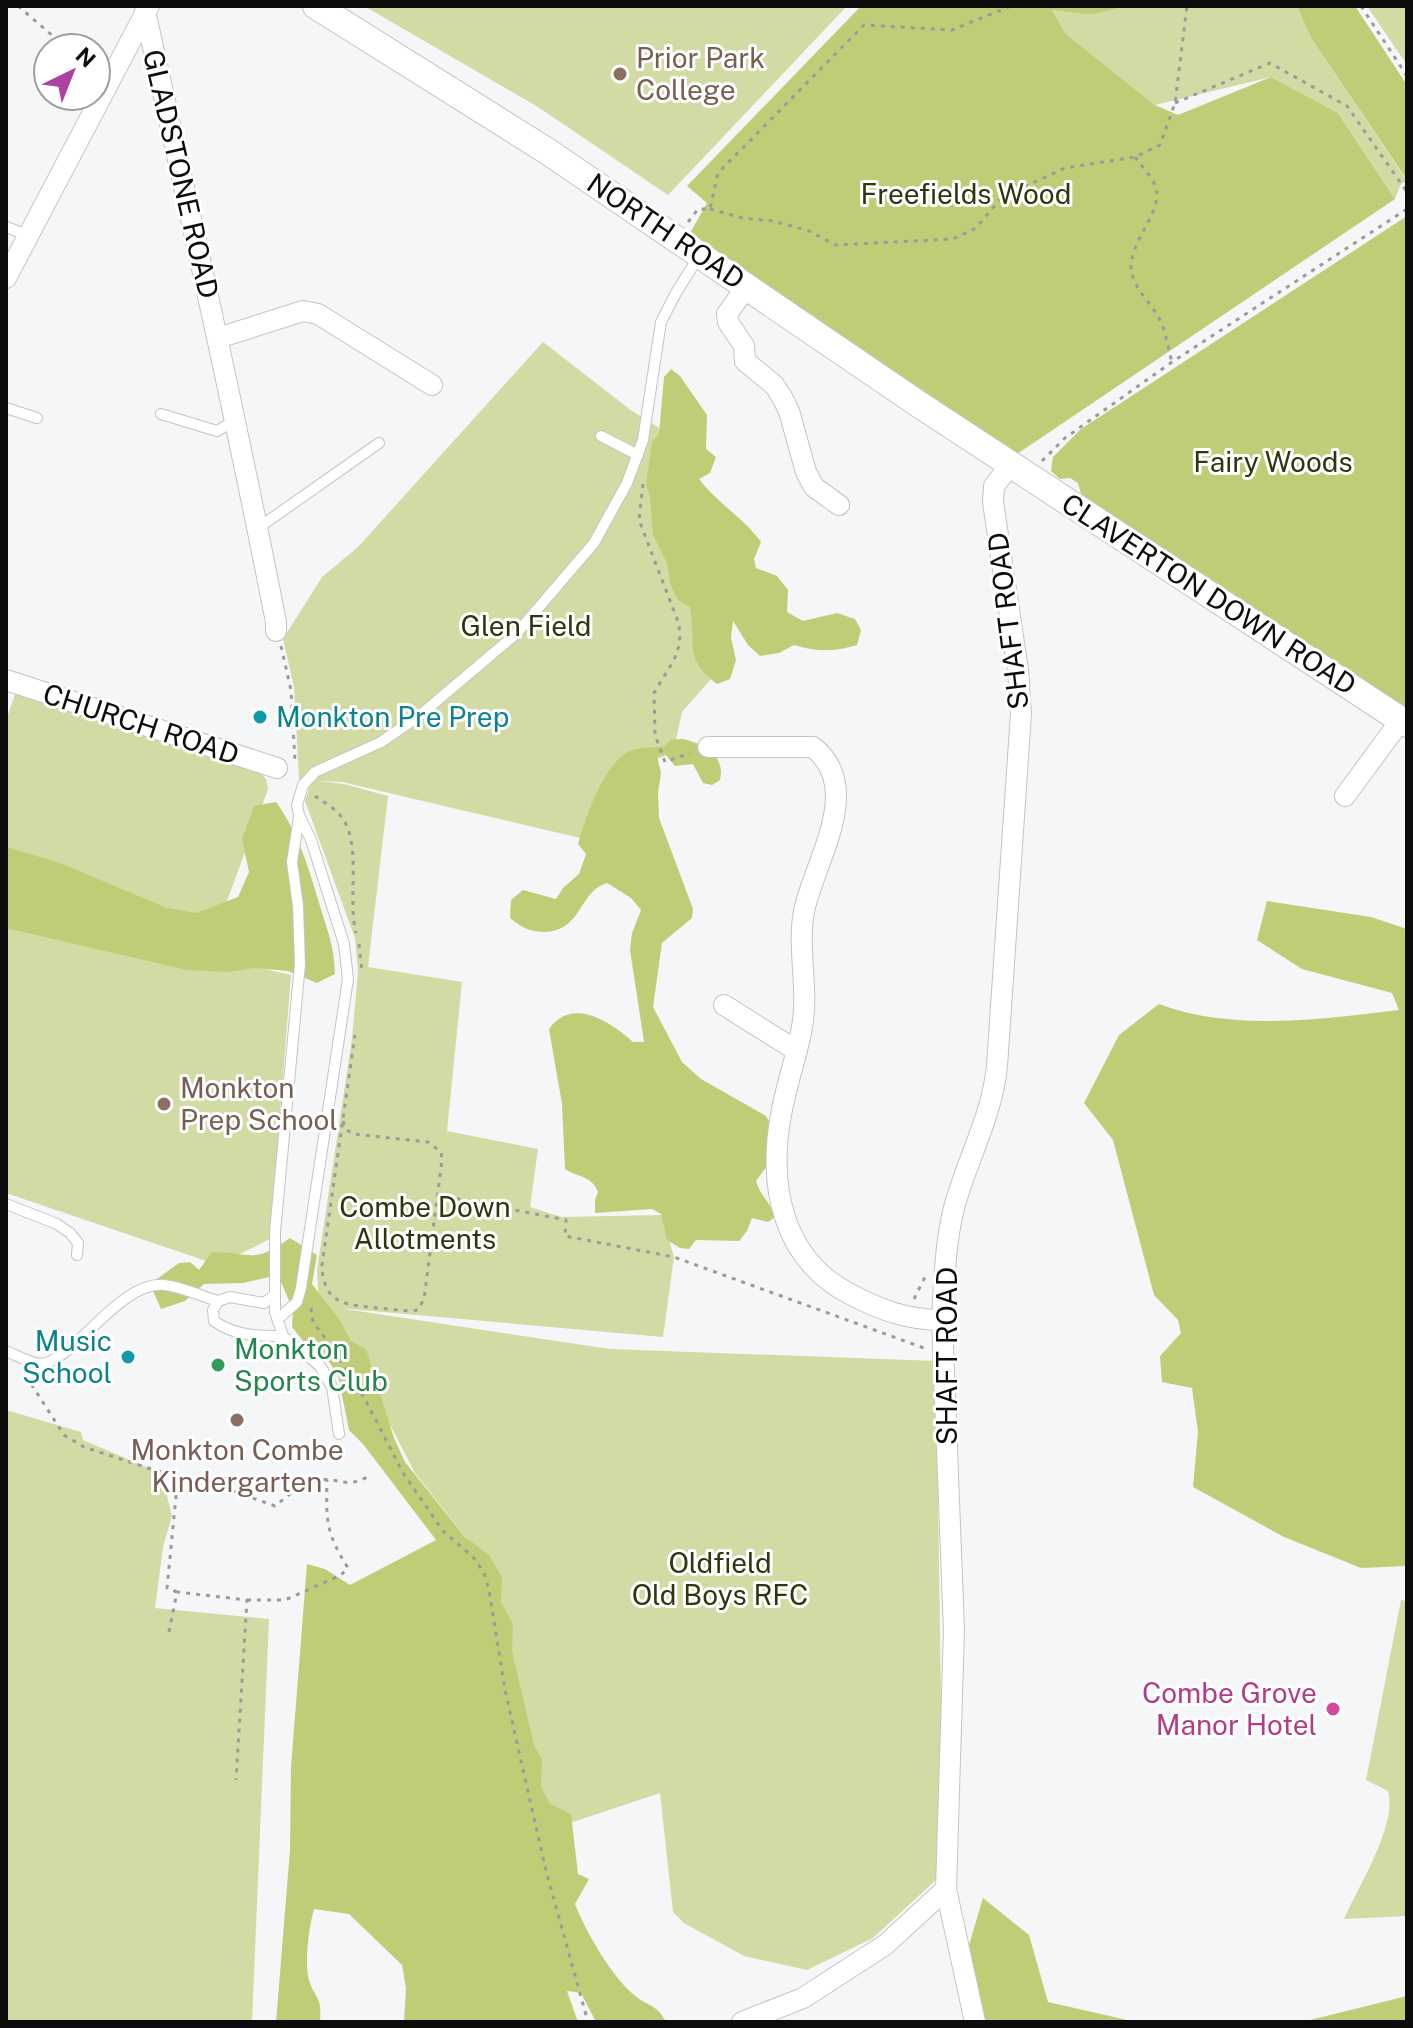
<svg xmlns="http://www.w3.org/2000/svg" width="1413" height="2028" font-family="'Public Sans',sans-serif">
<rect width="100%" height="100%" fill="#f5f6f8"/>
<path fill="#d2dba3" d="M364,6h483l-179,189 -130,-88z
M1127,6h170l14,32 96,143 -6,3 -6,15 -57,-86 -67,-36 -116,28 -89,-71 -14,-24 39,5z
M1367,6h40v59z
M543,342l89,69 55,34 25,233 -30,34 -9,41 -43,16 -41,71 -247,-58 -25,-1 27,3 44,12 -20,171 94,15 -15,149 91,18 -8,58 31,10 101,-2 12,42 -11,80 -325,-29 272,41 326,12 5,340 -4,178 -64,59 -66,32 -63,-14 -60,-33 -11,-11 -13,-119 -117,39 -53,-264 -75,-95 -29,-56 -67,-111 -2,-36 35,-231 6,-68 -3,-33 -50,-137 4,-12 -10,-10 -5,-92 -11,-48 39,-62 36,-30z
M17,689l242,82 7,8 2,10 -61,167 84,19 -21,264 -52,26 -212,-72v-473z
M6,1410l75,22 2,8 68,29 15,23 6,24 -9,31 -8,61 114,11 -17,403h-246z
M1401,1600l6,1v315l-63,3c14,-32 54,-95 44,-128l-22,-11z"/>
<path fill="#c1cd76" d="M861,6h266l-36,9 -39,-5 14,24 89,71 23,10 93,-38 67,36 57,86 -378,255 -327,-221 17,-30 -20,-17z
M1297,6h58l52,79v95l-96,-142z
M1407,216v495l-326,-217 -3,-11 -8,-5 -10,1 -9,-8 2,-14 28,-28z
M671,369l9,7 27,39 -1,34 10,8 -6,16 -11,6c18,24 45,39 62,63l-7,17 2,9 21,8 11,14 -1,22 16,9 34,-8 18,6 6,11 -4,15c-23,7 -40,7 -63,0l-15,8 -19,3 -12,-11 -15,-24 -2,17 5,22 -6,19 -13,5c-35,-27 -20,-40 -27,-77l-12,-7 -7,-14 -4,-23 -14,-28 -3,-39 -4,-11 6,-43 7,-8 5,-57z
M682,739c21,4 44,17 38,41l-8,5 -9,-2 -10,-19 -18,2 -10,-12 -8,2 4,17 -3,20 1,25 34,91 -1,9 -30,25 -9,64 29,55 19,17 65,37 7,13 -6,37 -11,15c4,15 15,21 19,36l-7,5 -16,-4 -5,13 -8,10 -43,-1 -7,9 -9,-1 -13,-8 -6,-26 -9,-5 -57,4v-13l3,-8c-7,-17 -19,-14 -33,-23l-3,-65 -13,-75c23,-33 62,-7 84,13h11l-14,-92 2,-17 9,-23 -10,-12 -24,-15c-29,9 -24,47 -62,49 -15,0 -24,-5 -35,-14l1,-18 12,-10 33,9 7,-11 16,-14 7,-20 -8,-10c7,-25 26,-80 50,-92 9,-5 27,-4 37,-6l6,-6z
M276,802c23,32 33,67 44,104 8,27 14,38 15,68l-18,9 -29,-12 -34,-3 -26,4 -41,-2 -181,-42v-81l54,16 107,45 29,5 42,-16 11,-25 -7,-33 12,-33z
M1267,901l104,16 36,12v637l-46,2 -77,-31 -91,-50 5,-55 -6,-44 -30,-6 -2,-26 21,-23 -3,-13 -24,-25 -41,-155 -29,-37 35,-68 40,-31c74,28 163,15 240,6l-7,-17 -90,-24 -45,-29z
M290,1238l27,17 -5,29 27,35 12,22 15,8 28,89 11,24 60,75 24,18 13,22 -1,25 12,22 -1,27 22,94 8,15 -1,26 8,17 22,11 7,60 11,5 -14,25c11,28 38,76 63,94 14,10 19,7 28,24h-70l-15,-29 -14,-2 11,31h-174l2,-34 -4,-23 -53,-51 -35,-5c-5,18 -10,53 -5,71 7,22 13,14 11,42h-44l14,-172 1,-83 16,-203 18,5 25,16 86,-45 -73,-96 -14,-14 -11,-55 -13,-19 -22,-15 -11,-14 1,-17 -15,-35 -35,8 -39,1 -19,17 -24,8 -11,-25 29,-21 11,-1 9,8 13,-18c40,0 41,13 78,-14z
M983,1898l46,37 19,67 88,20h-154l-13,-77z
M1407,1996v26h-105z"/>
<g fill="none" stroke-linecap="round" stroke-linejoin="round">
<g stroke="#c4c4c6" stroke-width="12">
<path id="service" d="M6,227l22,8
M6,408l31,10
M161,414l56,17 17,-10
M601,436l37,19
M258,528l121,-85
M299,817l-7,45 6,44 2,58 -25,268v80l8,24 38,31 11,20 7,47
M6,1204l51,20 13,9 8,10 -1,12
M275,1295l-11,8 -34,-6 -12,4 -5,9 1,11c21,15 43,15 69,15
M278,1319l19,-17 4,-14 47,-309 -4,-35 -33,-104 -12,-25 -2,-10 6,-20 12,-13 66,-30 38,-26 97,-82 78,-91 33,-60 16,-43 18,-118 15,-29 23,-37
M6,1351c10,4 25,13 35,13 33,-3 78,-83 123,-79 18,2 37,11 54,16"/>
</g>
<g stroke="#c4c4c6" stroke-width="22">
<path id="minor" d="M145,11c45,203 91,407 131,611v9
M6,278l143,-272
M747,286l-20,28 1,8 16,24 1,15 29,24 8,12 7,14 17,61 8,15 25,18
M218,338l85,-27 15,3 114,71
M6,680l271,88
M708,747h105c52,41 1,115 -9,164 -7,38 5,78 -2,116 -5,29 -16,58 -21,88 -13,70 1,144 69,179 30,16 58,26 92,26
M1345,796l56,-76
M724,1005l73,46
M742,2022l61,-24 82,-53 61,-56
M975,2022l-29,-133 8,-259 -12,-310c2,-37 3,-76 12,-112 13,-49 38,-91 43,-142l24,-353 -3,-43 -25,-168 1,-16 18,-23"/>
</g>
<g stroke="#c4c4c6" stroke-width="28">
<path id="tertiary" d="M316,6l231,145 370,252 490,321"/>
</g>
<path stroke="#9b9b9d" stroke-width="3" stroke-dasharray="4 6" stroke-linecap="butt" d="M18,6l49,42
M1361,6l46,70
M1175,103l95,-40 77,43 60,86
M1135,157c6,8 14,17 19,26 13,24 -21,53 -23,82 -1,21 20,37 29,55 6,12 8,29 12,42
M710,209l32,9 31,3 36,10 27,14 117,-6 23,-11 26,-31 63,-29 70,-11 25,-12 15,-42 12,-97
M688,222l10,-13h12l8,-36 146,-148 88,5 59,-24
M1042,461l23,-23 107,-76 235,-153
M643,484l-4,36 40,104 1,19 -6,17 -20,33 1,42 10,27 25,-9
M281,646l10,44 4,71
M293,719l13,-3
M315,796c8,6 18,11 25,19 23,27 7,84 16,118
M359,944l3,28
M343,1121l4,9 6,4 75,8 13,10 1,8 -18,139 -6,11c-13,2 -26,-1 -39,-2 -32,-3 -56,-3 -57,-43l33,-230
M437,1195l129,25 -1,16 109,21 250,91
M914,1299l11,-22
M311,1308l2,14 22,29 31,50 37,72 40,58 31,27 10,15 5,17 16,100 41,181 42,151
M26,1376l38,59 20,12 70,23 51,11 70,25c13,-10 26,-23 43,-26 20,-3 28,9 49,-3
M177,1592l-10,-4 11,-112
M247,1600h38l56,-25 7,-7c-22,-35 -22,-47 -21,-88
M169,1632l8,-40 70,8 -11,180"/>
<use href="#service" stroke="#fff" stroke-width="10"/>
<use href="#minor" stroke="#fff" stroke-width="20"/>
<use href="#tertiary" stroke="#fff" stroke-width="26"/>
</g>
<g fill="#8d6e63" stroke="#fff" stroke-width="3">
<circle cx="620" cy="74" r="8"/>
<circle cx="164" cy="1104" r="8"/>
<circle cx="237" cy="1420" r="8"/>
</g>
<g fill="#0f9aa8" stroke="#fff" stroke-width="3">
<circle cx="260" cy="717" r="8"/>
<circle cx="128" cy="1357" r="8"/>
</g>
<circle fill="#2e9e5b" stroke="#fff" stroke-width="3" cx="218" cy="1365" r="8"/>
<circle fill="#d1479c" stroke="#fff" stroke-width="3" cx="1333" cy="1709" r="8"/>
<g text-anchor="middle" stroke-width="6" stroke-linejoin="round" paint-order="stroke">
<g font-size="28" fill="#785e54" stroke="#fff" text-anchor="start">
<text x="636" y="68">Prior Park<tspan x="636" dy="32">College</tspan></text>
<text x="180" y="1098">Monkton<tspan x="180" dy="32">Prep School</tspan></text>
<text x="237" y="1460" text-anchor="middle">Monkton Combe<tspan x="237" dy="32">Kindergarten</tspan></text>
</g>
<g font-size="28" fill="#0c0c0d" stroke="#fff">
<text transform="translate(181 174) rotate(77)" y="10">GLADSTONE ROAD</text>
<text transform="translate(666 231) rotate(34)" y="10">NORTH ROAD</text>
<text transform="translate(1209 594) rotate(33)" y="10">CLAVERTON DOWN ROAD</text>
<text transform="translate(1008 621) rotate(-97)" y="10">SHAFT ROAD</text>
<text transform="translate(141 724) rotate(18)" y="10">CHURCH ROAD</text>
<text transform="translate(947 1356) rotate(-90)" y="10">SHAFT ROAD</text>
</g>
<g font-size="28" fill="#30350f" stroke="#fff">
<text x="966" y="204">Freefields Wood</text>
<text x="1273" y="472">Fairy Woods</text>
<text x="526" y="636">Glen Field</text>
<text x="425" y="1217">Combe Down<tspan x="425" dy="32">Allotments</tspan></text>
<text x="720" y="1573">Oldfield<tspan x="720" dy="32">Old Boys RFC</tspan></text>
</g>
<g font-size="28" fill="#0d838f" stroke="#fff" text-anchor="start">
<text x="276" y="727">Monkton Pre Prep</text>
<text x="112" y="1351" text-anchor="end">Music<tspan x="112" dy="32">School</tspan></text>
</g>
<g font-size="28" fill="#27864d" stroke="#fff" text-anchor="start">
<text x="234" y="1359">Monkton<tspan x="234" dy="32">Sports Club</tspan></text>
</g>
<g font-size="28" fill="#b23c85" stroke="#fff" text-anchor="end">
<text x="1317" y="1703">Combe Grove<tspan x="1317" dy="32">Manor Hotel</tspan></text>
</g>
</g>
<rect width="1413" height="2028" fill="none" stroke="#0c0c0d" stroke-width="16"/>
<g transform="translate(72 72) rotate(43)"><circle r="38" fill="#ffffff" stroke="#9e9e9e" stroke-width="2"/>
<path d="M0-6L14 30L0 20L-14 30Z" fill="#ae41a0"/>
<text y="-12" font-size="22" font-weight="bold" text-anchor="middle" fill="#0c0c0d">N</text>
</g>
</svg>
